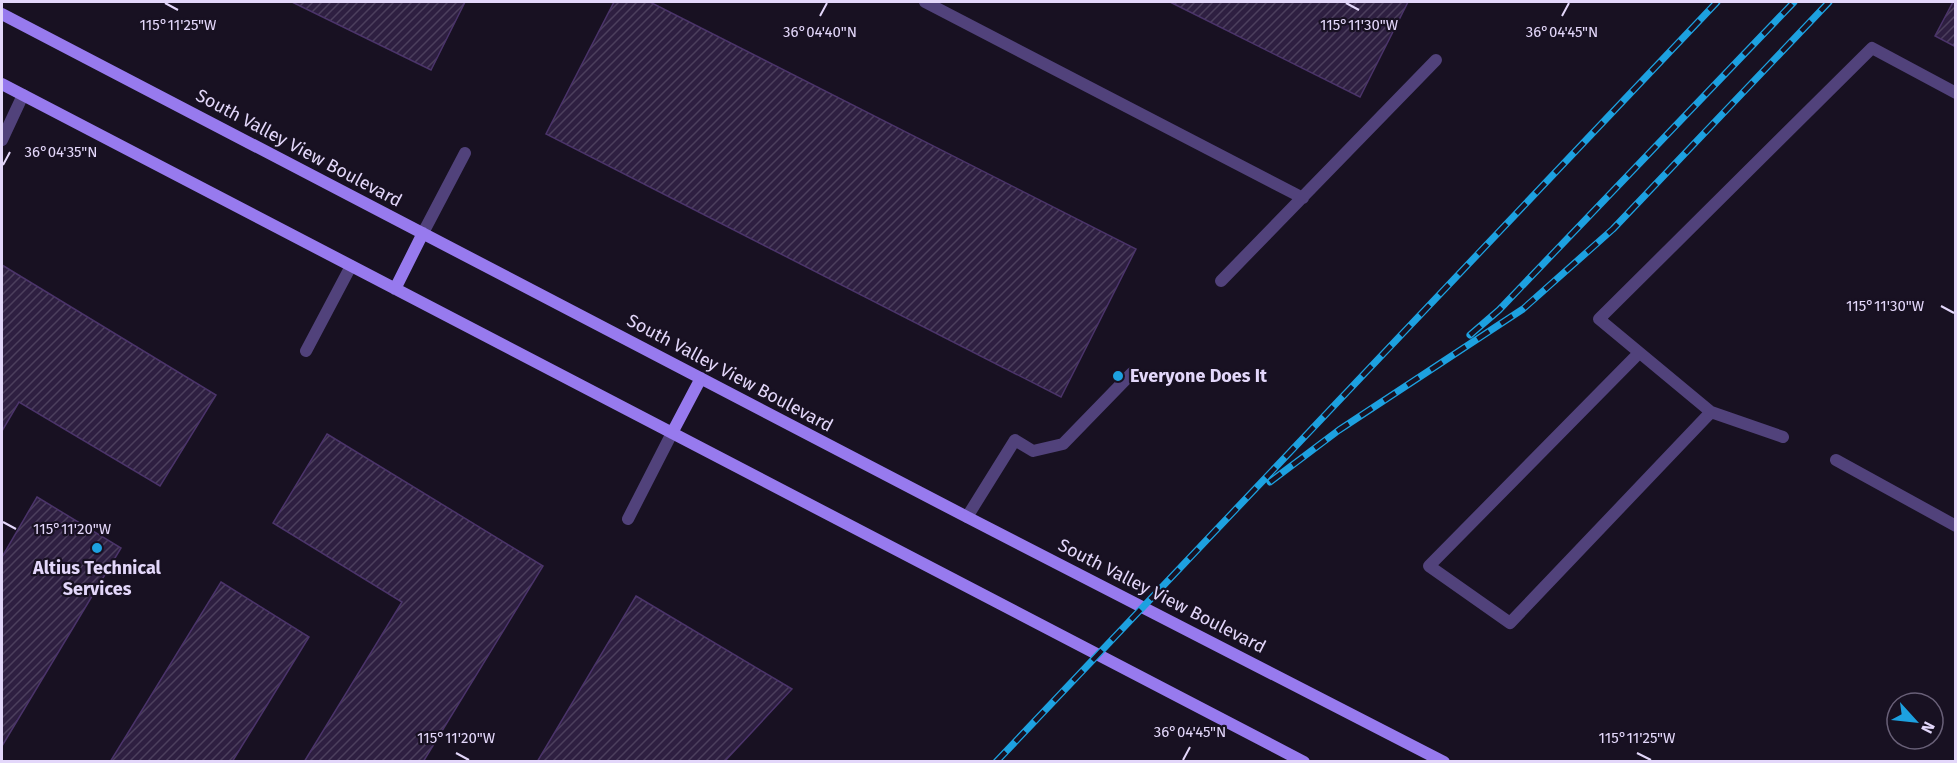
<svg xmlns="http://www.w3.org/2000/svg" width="1957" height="763" font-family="'Fira Sans',sans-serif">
<defs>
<pattern id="building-hatch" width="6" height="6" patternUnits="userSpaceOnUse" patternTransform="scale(1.5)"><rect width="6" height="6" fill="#2e1f41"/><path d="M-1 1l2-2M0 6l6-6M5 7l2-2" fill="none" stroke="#4c3f5d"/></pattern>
</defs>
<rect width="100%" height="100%" fill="#181122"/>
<path fill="url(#building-hatch)" stroke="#4b346a" stroke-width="1.5" d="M292,2h173l-34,68z
M614,2h36l486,247 -75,148 -515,-263z
M1170,2h238l-48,95z
M1953,2h3v45l-21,-11z
M2,265l214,130 -56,91 -141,-84 -17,29z
M327,434l216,132 -120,196h-119l98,-160 -129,-79z
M37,497l84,51 -119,198v-189z
M221,582l88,55 -77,125h-122z
M636,596l156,93 -68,73h-187z"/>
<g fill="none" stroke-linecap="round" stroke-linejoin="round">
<path stroke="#51427b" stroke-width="12" d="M925,2l378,196
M2,140l21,-45
M423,233l42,-80
M1221,281l215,-221
M306,351l45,-85
M1639,353l-210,213 81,57 201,-211
M1783,437l-72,-25 -112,-93 273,-271 84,45
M1836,460l120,66
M967,517l48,-77 18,11 30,-7 69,-71
M628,519l44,-86"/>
<path stroke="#977aee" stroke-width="12" d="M2,14l965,503 477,245
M2,84l1302,678
M395,289l28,-56
M672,433l29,-55"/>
<g stroke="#1da1e0" stroke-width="7">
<path id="rail" d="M1470,335l29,-25 295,-308
M1270,482l69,-52 184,-121 90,-80 216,-227
M996,762l721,-760"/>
</g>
<use href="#rail" stroke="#181122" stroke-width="4.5" stroke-dasharray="14" stroke-linecap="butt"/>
</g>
<path fill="none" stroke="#e3d7fa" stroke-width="2" d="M165,3l13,7M1346,3l13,7M820,16l7,-13M1562,16l7,-13M3,165l7,-13M1941,306l13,7M3,522l13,7M456,753l13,7M1637,753l14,7M1183,760l7,-13"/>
<g fill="#1da1e0" stroke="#181122" stroke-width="2">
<circle cx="1118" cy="376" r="6"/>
<circle cx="97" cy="548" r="6"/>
</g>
<g text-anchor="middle" stroke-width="4.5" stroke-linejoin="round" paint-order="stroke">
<g font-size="18" fill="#e3d7fa" stroke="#181122">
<text transform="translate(299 148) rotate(28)" y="6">South Valley View Boulevard</text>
<text transform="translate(730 373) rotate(28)" y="6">South Valley View Boulevard</text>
<text transform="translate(1162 596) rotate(27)" y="6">South Valley View Boulevard</text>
</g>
<g font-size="18" font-weight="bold" fill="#e3d7fa" stroke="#181122" text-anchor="start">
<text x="1130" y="382">Everyone Does It</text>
<text x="97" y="574" text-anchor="middle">Altius Technical<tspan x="97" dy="21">Services</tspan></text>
</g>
</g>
<g font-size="15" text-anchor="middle" fill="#e3d7fa" stroke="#181122" stroke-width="4.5" stroke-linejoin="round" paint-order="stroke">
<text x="178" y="30">115°11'25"W</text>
<text x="1359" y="30">115°11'30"W</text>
<text x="820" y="37">36°04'40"N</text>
<text x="1562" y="37">36°04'45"N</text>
<text x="61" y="157">36°04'35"N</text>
<text x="1885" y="311">115°11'30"W</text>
<text x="72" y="534">115°11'20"W</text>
<text x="1190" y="737">36°04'45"N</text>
<text x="456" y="743">115°11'20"W</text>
<text x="1637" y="743">115°11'25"W</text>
</g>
<rect width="1957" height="763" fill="none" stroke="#e3d7fa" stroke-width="6"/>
<g transform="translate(1915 721) rotate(117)"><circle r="28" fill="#181122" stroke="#696078" stroke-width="1.5"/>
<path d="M0-4.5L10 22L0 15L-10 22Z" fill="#1da1e0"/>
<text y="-9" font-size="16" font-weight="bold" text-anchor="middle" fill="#e3d7fa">N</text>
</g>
</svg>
